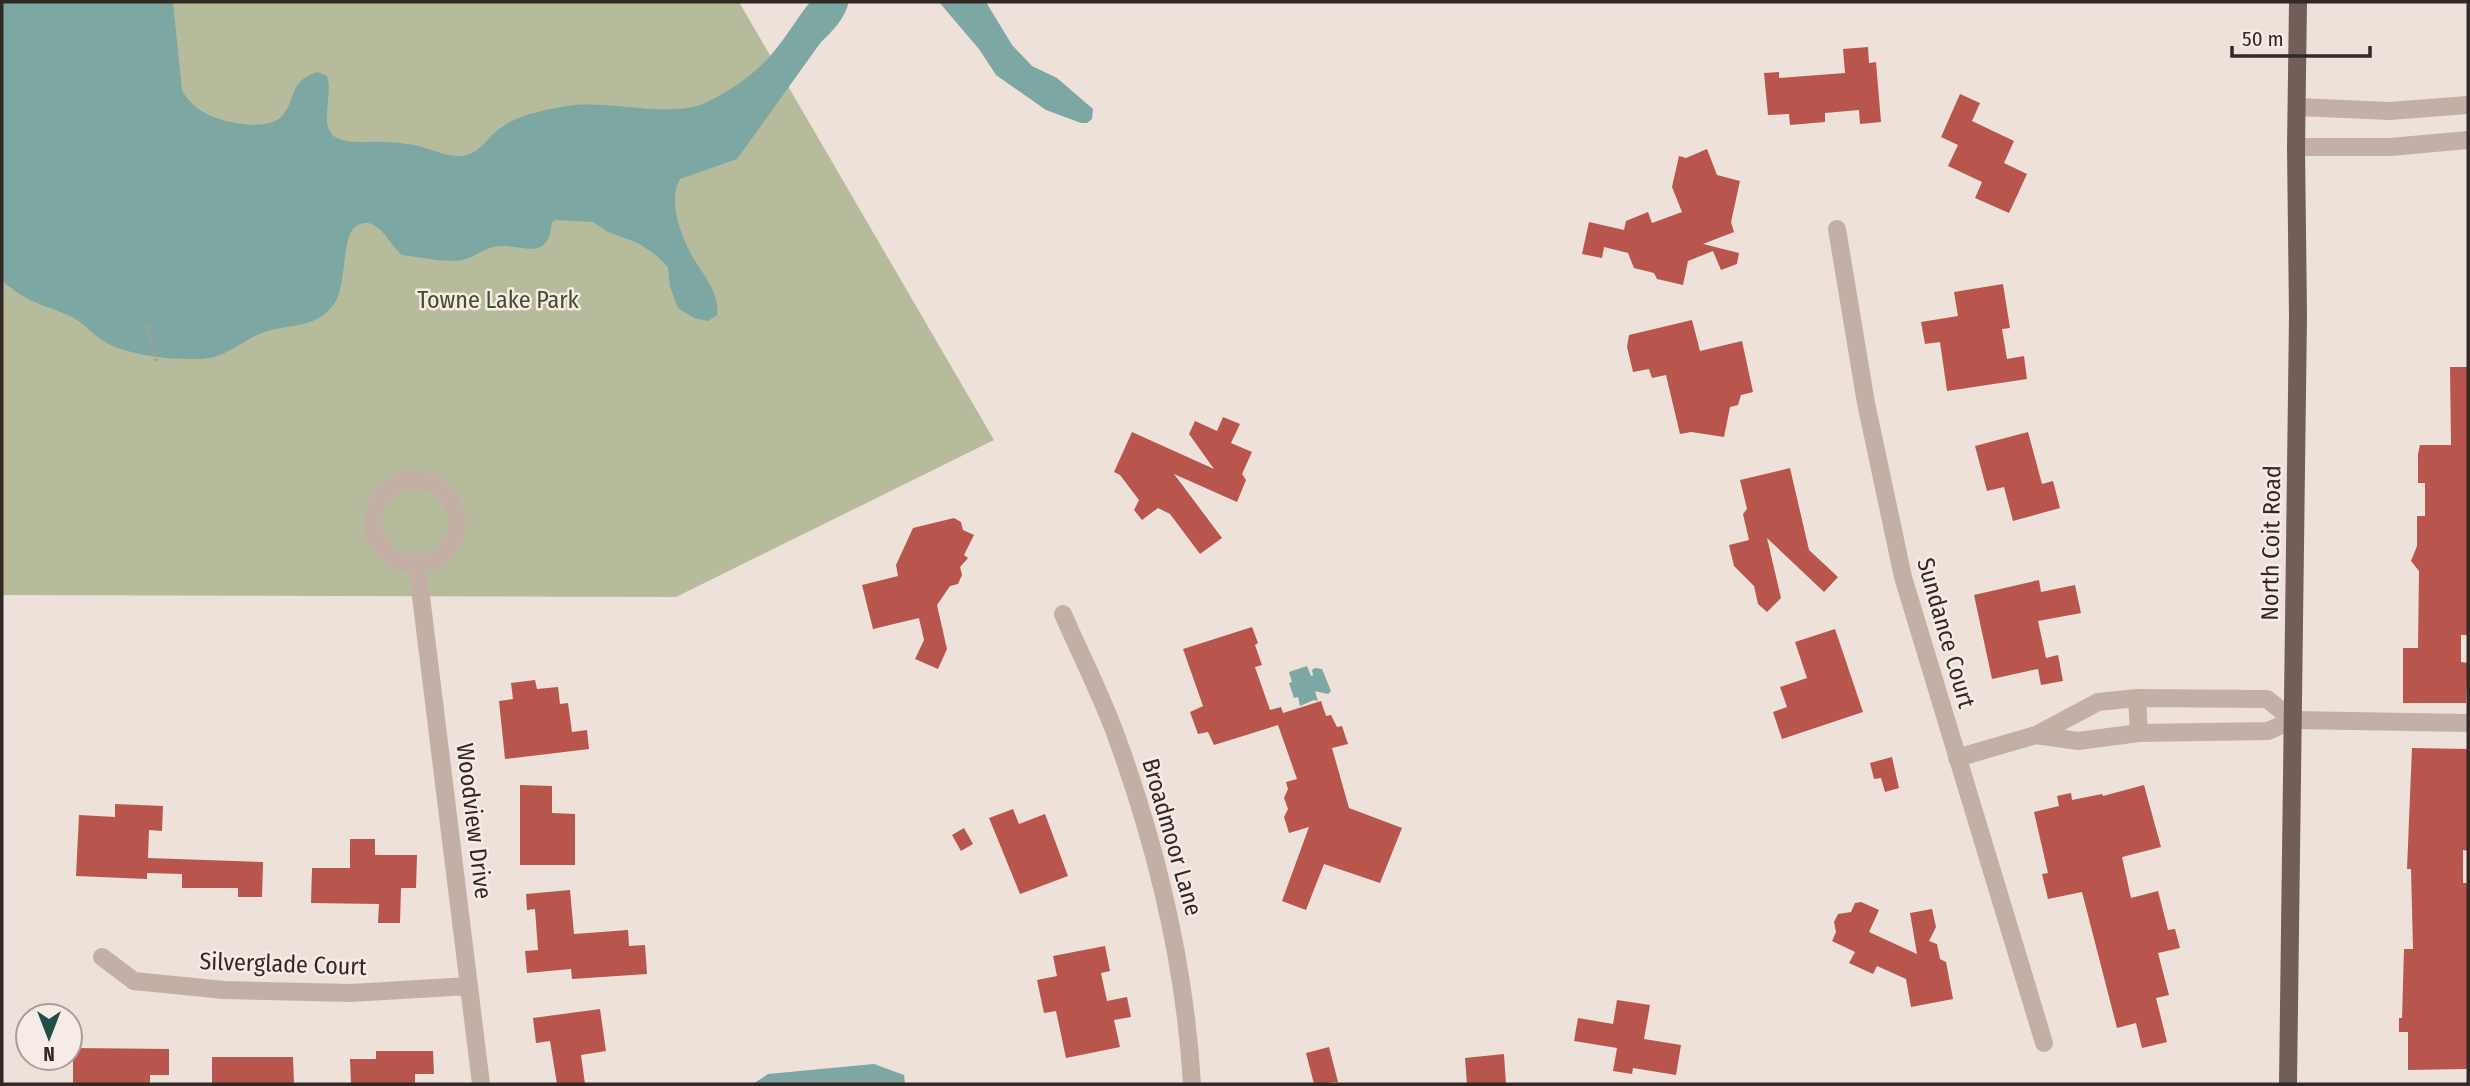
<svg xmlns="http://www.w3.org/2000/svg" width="2470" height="1086" font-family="'Fira Sans Condensed',sans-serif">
<rect width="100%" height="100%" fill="#eee1d9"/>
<path fill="#b5bb9b" d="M2,2h737l255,438 -318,157 -674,-2z"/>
<path fill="#7ca7a2" d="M2,2h171l9,89c6,9 13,17 23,22 17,10 63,19 77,3 15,-17 6,-35 36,-44l9,4c6,17 -6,44 4,57 10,13 37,8 51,9 10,0 21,1 32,3 15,3 29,11 46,11 21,-1 26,-19 42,-29 18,-13 44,-17 65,-21 41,-7 101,13 138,-3 28,-13 52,-30 71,-54 12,-15 22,-32 34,-47h39c-5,17 -15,28 -28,40l-84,117 -57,20c-13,22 1,56 12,77 11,19 28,36 25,59l-9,6 -14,-3 -16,-10 -8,-21 -2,-20 -12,-12 -18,-12 -30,-11 -15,-10 -37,-2 -4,2c-4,44 -32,19 -59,25 -11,3 -20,11 -31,13 -13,3 -45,-3 -60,-5 -13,-10 -23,-40 -44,-30 -18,8 -10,60 -24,79 -18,26 -47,19 -72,29 -17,6 -34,22 -52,25 -28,4 -85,-2 -108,-18 -11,-7 -18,-17 -30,-23 -14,-7 -30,-11 -44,-18 -9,-5 -18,-12 -26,-18z
M939,2h47l26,43 20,21 25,12 36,31 -1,10 -5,4h-6l-35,-13 -50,-35 -17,-26z
M1307,666l4,10 2,-1 -1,-5 3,-2 7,1 9,22 -3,3 -13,-3 3,10 -4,-1 -14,6 -2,-9 -4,1 -5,-15 3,-1 -3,-10z
M874,1064l30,11 1,9h-152l15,-10z"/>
<path fill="#b8554d" d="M1868,47l1,16 7,-1 5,60 -21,2 -1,-14 -34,3v9l-35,3 -1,-11 -21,1 -4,-42 15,-1v6l66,-5 -2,-24z
M1960,94l20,9 -8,18 42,20 -10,22 23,11 -18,39 -34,-15 7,-16 -34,-16 10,-21 -17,-8z
M1707,149l10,26 23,6 -9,41 3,10 -31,12 36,9 -2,11 -16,6 -8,-19 -25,10 -5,24 -26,-6 -3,-6 -20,-5 -6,-15 -24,-6 -2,11 -20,-4 7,-32 35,8 2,-9 22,-9 4,11 30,-11 -10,-25 7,-31 7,2z
M2003,284l7,44 -8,1 5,30 17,-3 3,23 -80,12 -7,-49 -15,2 -4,-22 37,-6 -4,-24z
M1692,320l8,31 42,-10 11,51 -12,3 -3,10 -8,2 -6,30 -33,-5 -11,2 -14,-59 -14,3 -3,-9 -16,3 -6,-25 2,-12z
M2450,367h18v268h-7v27l7,1 -2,40h-63v-55h15l1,-77 -8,-10 6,-15v-30h8v-33h-7v-29l2,-9h31z
M1223,417l17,7 -9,19 21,9 -10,22 4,6 -9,22 -63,-28 48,64 -22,16 -30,-40 -12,-6 -16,12 -8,-10 5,-10 -19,-25 -6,-3 18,-40 82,37 -25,-35 6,-13 22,10z
M2028,432l14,52 11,-3 7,27 -47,13 -9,-34 -17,4 -12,-45z
M1790,468l19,82 29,27 -14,15 -57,-54 14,60 -14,14 -9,-8 -4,-18 -20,-20 -5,-21 20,-5 -6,-26 4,-5 -7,-29z
M954,518l7,4 2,8 11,5 -10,20 4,3 -8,9 2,8 -4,9 -8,2 -13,19 10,44 -9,20 -23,-10 9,-19 -5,-22 -46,11 -11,-44 36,-9 -2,-11 17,-37z
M2039,580l2,12 34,-7 6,28 -43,8 8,37 12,-3 5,26 -22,4 -3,-16 -46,10 -18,-84z
M1252,627l6,16 -3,2 7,20 -7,2 15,43 11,-3 2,6 38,-12 5,15 5,-1 6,12 5,-1 6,18 -16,4 17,60 53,20 -22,55 -56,-19 -18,46 -24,-9 27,-74 -20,6 -5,-16 4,-8 -4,-11 4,-9 -2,-7 11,-3 -19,-54 -64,20 -6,-13 -10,2 -8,-22 13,-6 -20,-57z
M1835,629l28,83 -81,27 -9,-27 14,-5 -7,-20 27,-9 -12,-36z
M535,680l2,9 21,-2 2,17 8,-1 4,29 15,-2 2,19 -84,10 -6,-58 14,-2 -2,-16z
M2412,748l56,1v102l-5,-1v33h5l-1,186 -59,1v-38h-9v-14h3l2,-69h9l-2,-80h-4z
M1892,757l7,31 -14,4 -4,-14 -7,1 -4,-16z
M520,785l32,1v27l23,1v51h-55z
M2144,785l17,62 -39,10 9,41 27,-7 10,39 7,-1 5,19 -22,5 11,42 -13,3 11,44 -25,6 -6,-25 -19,5 -35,-136 -34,7 -6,-25 6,-1 -14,-61 25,-6 -2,-10 14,-3 1,7 30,-6 1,2z
M115,804l48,2 -1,25 -13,-1 -1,28 115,4 -1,35h-24v-9h-56v-14l-35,-1v6l-71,-3 3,-61 36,2z
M1013,809l6,15 26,-10 23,62 -48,18 -31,-76z
M964,828l9,16 -12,7 -9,-16z
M350,839h25v16h42l-1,33h-15l-1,35h-22l1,-19 -68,-1 1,-35h38z
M570,890l4,44 54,-4 1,16 16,-1 2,29 -75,5 -1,-10 -44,4 -2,-22 13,-1 -3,-41 -8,1 -1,-16z
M1861,902l18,8 -10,22 48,22 -7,-41 22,-4 4,18 -7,14 8,3 3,15 6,3 7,37 -42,8 -5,-28 -29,-13 -4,8 -24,-11 6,-11 -23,-11 4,-9 -2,-10 4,-8 13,-2 4,-9z
M1105,946l5,25 -9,2 6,28 20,-4 4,20 -17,3 6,27 -54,11 -10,-47 -12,2 -7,-33 20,-4 -4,-20z
M1617,1000l33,5 -6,34 37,6 -5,30 -43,-7 -1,6 -19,-3 4,-23 -43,-7 4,-23 35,6z
M600,1009l6,42 -25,4 4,29h-28l-7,-43 -14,2 -3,-25z
M1329,1047l9,35 -24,2 -8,-31z
M73,1048l96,1v26h-19v9h-77z
M376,1051h57l1,23h-19v10h-64l-1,-25h26z
M1504,1054l2,30h-39l-2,-26z
M212,1057h81l1,27h-82z"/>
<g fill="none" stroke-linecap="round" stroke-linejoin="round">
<path stroke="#b09991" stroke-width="3.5" stroke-dasharray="3.5 3.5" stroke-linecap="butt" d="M146,325l10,36"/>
<path stroke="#c4afa7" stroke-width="18" d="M2298,107l91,4 79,-6
M2296,147h94l78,-7
M1837,229l29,174 37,174 141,466
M373 522a42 42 0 1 1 84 0a42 42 0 1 1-84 0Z
M417,564l64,520
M1063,614c18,42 40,84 55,127 40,111 67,225 74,343
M2137,698l2,35
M2293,720l175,3
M1957,758l79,-23 62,-33 39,-4 130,1 26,21 -25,11 -129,2 -61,8 -42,-6
M102,957l32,24 90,9 127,3 118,-7"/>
<path stroke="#725d59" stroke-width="18" d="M2288,1084l10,-768 -2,-169 2,-145"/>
</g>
<g text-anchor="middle" stroke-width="5" stroke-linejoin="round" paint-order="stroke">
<g font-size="24" fill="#464d2d" stroke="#f6ebe5">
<text x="498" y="308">Towne Lake Park</text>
</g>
<g font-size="24" fill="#322826" stroke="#f6ebe5">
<text transform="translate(2271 543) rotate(-89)" y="8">North Coit Road</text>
<text transform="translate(1946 633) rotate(74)" y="8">Sundance Court</text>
<text transform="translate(474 821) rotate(83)" y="8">Woodview Drive</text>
<text transform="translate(1172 837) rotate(74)" y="8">Broadmoor Lane</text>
<text transform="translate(283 964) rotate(2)" y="8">Silverglade Court</text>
</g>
</g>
<rect width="2470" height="1086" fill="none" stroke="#322826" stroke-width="7"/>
<g transform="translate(49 1037) rotate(180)"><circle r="33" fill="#f6ebe5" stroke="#a89d99" stroke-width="2"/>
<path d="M0-5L12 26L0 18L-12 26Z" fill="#214e49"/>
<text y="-10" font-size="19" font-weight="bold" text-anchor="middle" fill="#322826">N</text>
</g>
<path d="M2232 46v10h138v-10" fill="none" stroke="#322826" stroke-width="3.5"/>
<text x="2242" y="46" font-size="21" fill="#322826" stroke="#f6ebe5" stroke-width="5" paint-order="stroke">50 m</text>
</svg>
